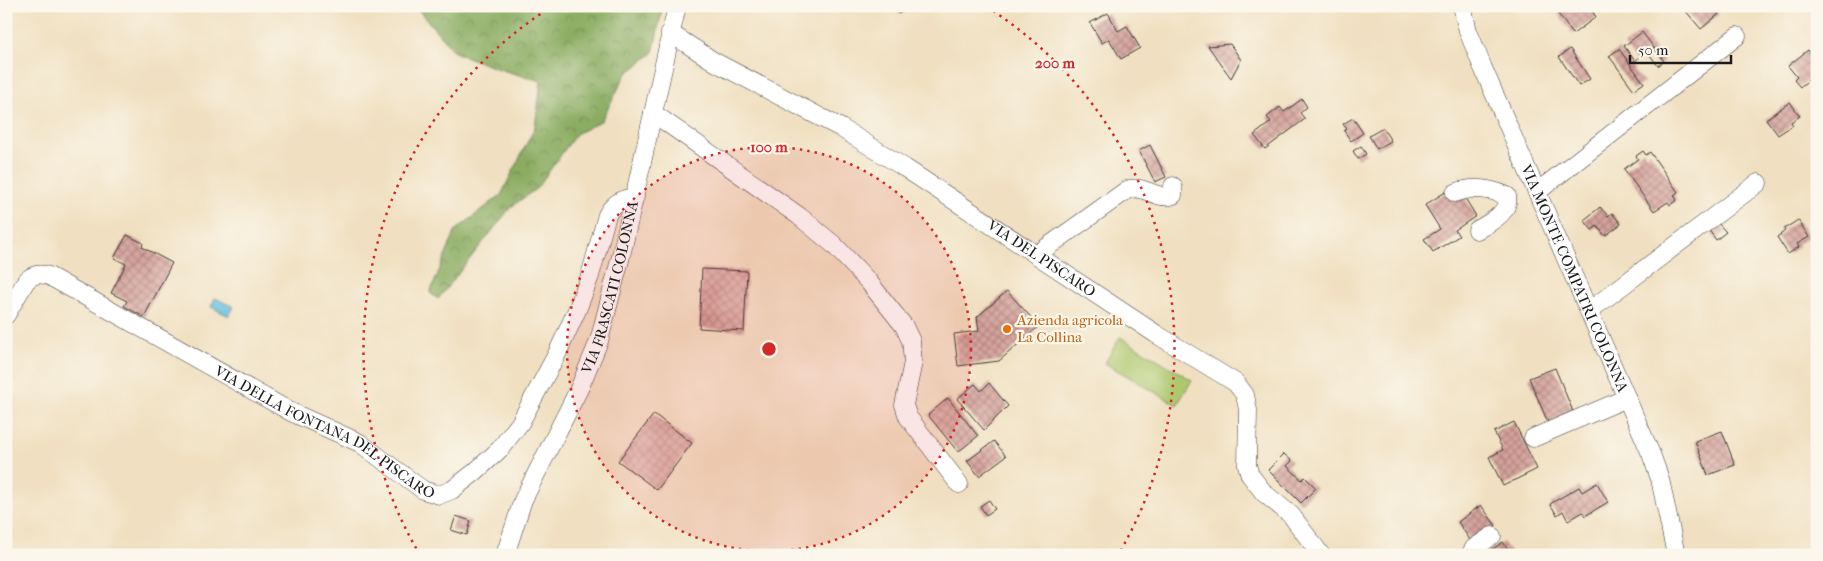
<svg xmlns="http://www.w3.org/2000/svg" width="1823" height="561" font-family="'IM FELL French Canon',serif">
<defs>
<pattern id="forest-crowns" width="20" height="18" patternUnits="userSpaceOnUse" patternTransform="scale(1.25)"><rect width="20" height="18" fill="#8aac61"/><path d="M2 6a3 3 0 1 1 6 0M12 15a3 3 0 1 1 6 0" fill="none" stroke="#708b4f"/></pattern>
<pattern id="building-cross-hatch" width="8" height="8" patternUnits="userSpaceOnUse" patternTransform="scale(1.25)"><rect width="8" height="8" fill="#d5a29b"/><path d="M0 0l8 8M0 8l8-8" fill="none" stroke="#ac837e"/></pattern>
</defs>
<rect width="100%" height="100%" fill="#fbf7ec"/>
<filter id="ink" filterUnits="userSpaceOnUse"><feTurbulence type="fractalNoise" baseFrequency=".02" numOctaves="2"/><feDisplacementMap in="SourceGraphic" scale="10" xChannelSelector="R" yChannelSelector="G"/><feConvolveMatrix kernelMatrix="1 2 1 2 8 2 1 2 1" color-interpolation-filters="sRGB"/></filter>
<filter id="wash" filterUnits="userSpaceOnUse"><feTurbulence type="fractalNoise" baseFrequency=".0096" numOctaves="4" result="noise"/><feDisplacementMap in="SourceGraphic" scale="20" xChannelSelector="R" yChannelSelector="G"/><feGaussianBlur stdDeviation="1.12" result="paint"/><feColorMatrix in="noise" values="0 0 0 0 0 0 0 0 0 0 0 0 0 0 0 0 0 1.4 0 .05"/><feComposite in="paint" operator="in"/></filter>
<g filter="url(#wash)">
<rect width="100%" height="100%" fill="#f0e0c1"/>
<path fill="url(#forest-crowns)" stroke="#53643e" d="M415,6h248l-10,47 -27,21 -25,47 -25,13 -39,54 -26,19 -73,92 -8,-6 26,-63 45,-35 34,-68 6,-46 -43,-12 -44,-17z"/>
<path fill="#aec86e" stroke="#657245" d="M1120,337l72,43 -15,25 -72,-42z"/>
<path fill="#5db9db" stroke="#3c6a7c" d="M215,298l19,9 -5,9 -18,-9z"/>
<g id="blocks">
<path fill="url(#building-cross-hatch)" d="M895,6h22l-19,8z
M1569,6h20l7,11 -23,17 -15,-20z
M1688,6h25l6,8 -18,15 -17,-20z
M1108,13l10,18 9,-5 13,22 -19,11 -12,-20 -7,4 -12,-20z
M1642,32l22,29 -6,5 -11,-15 -12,10 -11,-15z
M1230,44l11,16 -10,18 -23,-32z
M1570,49l20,30 -11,7 -20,-29z
M1619,49l25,34 -10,7 -25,-34z
M1808,50l9,11v12l-17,14 -6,-7 3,-3 -9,-11z
M1302,99l5,8 -7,6 5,6 -40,30 -11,-14 17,-13 -4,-5 13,-10 4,5z
M1790,102l10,14 -9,6 2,3 -15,10 -12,-16z
M1353,118l10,15 -12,8 -7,-10 3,-2 -4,-5z
M1383,128l8,13 -14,8 -8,-13z
M1150,145l16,32 -11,5 -16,-31z
M1361,146l5,8 -8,5 -5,-8z
M1643,151l3,4 4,-3 28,40 -4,3 3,5 -7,5 -2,-3 -14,9 -30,-42 14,-10 -2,-3z
M1447,191l16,4 13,21 -21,14 4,6 -26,16 -9,-13 16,-10 -15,-24z
M1600,207l8,9 4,-3 9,11 -16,12 -8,-10 -5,4 -8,-10z
M1798,220l11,17 -12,7 2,3 -11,7 -11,-17 8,-6 -1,-2z
M1717,222l9,10 -10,8 -8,-11z
M127,235l16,8 -1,4 30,16 -28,54 -20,-11 3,-5 -16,-8 15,-29 -12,-6z
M702,269l45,2 -3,60 -45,-3z
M1007,291l32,35 -40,35 -41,5 -4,-32 25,-3 -2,-14z
M1555,368l19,46 -25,11 -20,-47z
M989,383l19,23 -24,24 -27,-31 18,-15 6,7z
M948,398l30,38 -20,16 -30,-37z
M654,414l38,29 -35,47 -39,-29z
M1514,422l23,47 -34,17 -14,-29 14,-7 -9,-18z
M1722,431l13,34 -27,10 -13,-34z
M994,441l12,15 -27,20 -12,-15z
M1284,454l8,7 -5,5 15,14 3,-3 11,11 -15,15 -33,-33z
M1597,483l11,19 -23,14 -2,-4 -15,9 -5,-10 -6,4 -7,-11 29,-17 3,5z
M989,500l6,9 -9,6 -6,-9z
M1481,505l15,21 -24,17 -14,-21z
M456,516l15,5 -4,14 -16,-5z
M1503,542l9,13h-28z"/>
</g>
</g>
<g filter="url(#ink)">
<use href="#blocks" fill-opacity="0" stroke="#3c3935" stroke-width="1"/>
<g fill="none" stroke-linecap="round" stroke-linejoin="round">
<g stroke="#3c3935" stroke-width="19">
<g id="minor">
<path id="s1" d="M1462,6l6,25 15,37 168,386 9,25 16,76"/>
<path id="s2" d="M670,33l45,29 126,66 64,40 251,166 80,49 9,12 3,15 -1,55 3,10 14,18 27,22 30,40"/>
<path d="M653,113l146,103 35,29 34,36 36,45 7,15 2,21 -9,43 4,12 51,67"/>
<path d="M1537,192l200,-156"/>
<path d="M1455,193c17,-7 36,-4 52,3 3,17 -18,27 -30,34"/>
<path d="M1036,255l91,-65c16,-7 32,12 46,5v-9"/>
<path d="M1589,311l169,-128"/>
<path id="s3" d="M6,315l20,-34c7,-7 14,-8 23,-5l242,136 69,31 63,47 16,5 13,-5 23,-18 25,-23 20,-26 37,-69 20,-44 13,-34 17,-61c6,-11 16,-17 28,-18"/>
<path d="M1533,438l94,-40"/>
<path id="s4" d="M505,555l18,-55 56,-111 20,-48 22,-85 56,-250"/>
<path d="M1470,555l4,-7 18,-12"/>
</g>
</g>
<use href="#minor" stroke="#fff" stroke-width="18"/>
</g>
</g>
<circle cx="769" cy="349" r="202" fill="#d62828" fill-opacity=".12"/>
<g fill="none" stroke="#d62828" stroke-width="2.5" stroke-dasharray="2.5 5">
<circle cx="769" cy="349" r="202"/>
<path d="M420 555A405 405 0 0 1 551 7M987 7A405 405 0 0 1 1118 555"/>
</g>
<circle fill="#e8710a" stroke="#fbf7ec" stroke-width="2" cx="1007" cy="329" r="5"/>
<g text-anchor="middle" stroke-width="4.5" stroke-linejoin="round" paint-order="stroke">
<g font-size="15" fill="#1c1c1c" stroke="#fbf7ec">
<text dy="5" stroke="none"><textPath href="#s2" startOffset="435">VIA DEL PISCARO</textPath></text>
<text dy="5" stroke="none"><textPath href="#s1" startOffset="295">VIA MONTE COMPATRI COLONNA</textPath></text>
<text dy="5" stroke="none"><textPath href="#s4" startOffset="289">VIA FRASCATI COLONNA</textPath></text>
<text dy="5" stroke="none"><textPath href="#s3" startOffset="382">VIA DELLA FONTANA DEL PISCARO</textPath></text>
</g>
<g font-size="15" fill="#c56008" stroke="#fbf7ec" text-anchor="start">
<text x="1017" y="325">Azienda agricola<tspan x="1017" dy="17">La Collina</tspan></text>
</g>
</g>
<circle cx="769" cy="349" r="8" fill="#d62828" stroke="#fbf7ec" stroke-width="2.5"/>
<g font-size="15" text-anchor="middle" font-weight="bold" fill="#d62828" stroke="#fbf7ec" stroke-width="4.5" stroke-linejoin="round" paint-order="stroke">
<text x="1055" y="68">200 m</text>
<text x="769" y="152">100 m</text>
</g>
<rect width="1823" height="561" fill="none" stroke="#fbf7ec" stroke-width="25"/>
<path d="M1630 55v8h101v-8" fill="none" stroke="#1c1c1c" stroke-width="2.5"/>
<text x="1638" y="55" font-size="15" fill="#1c1c1c" stroke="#fbf7ec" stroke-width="4" paint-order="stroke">50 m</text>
</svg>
